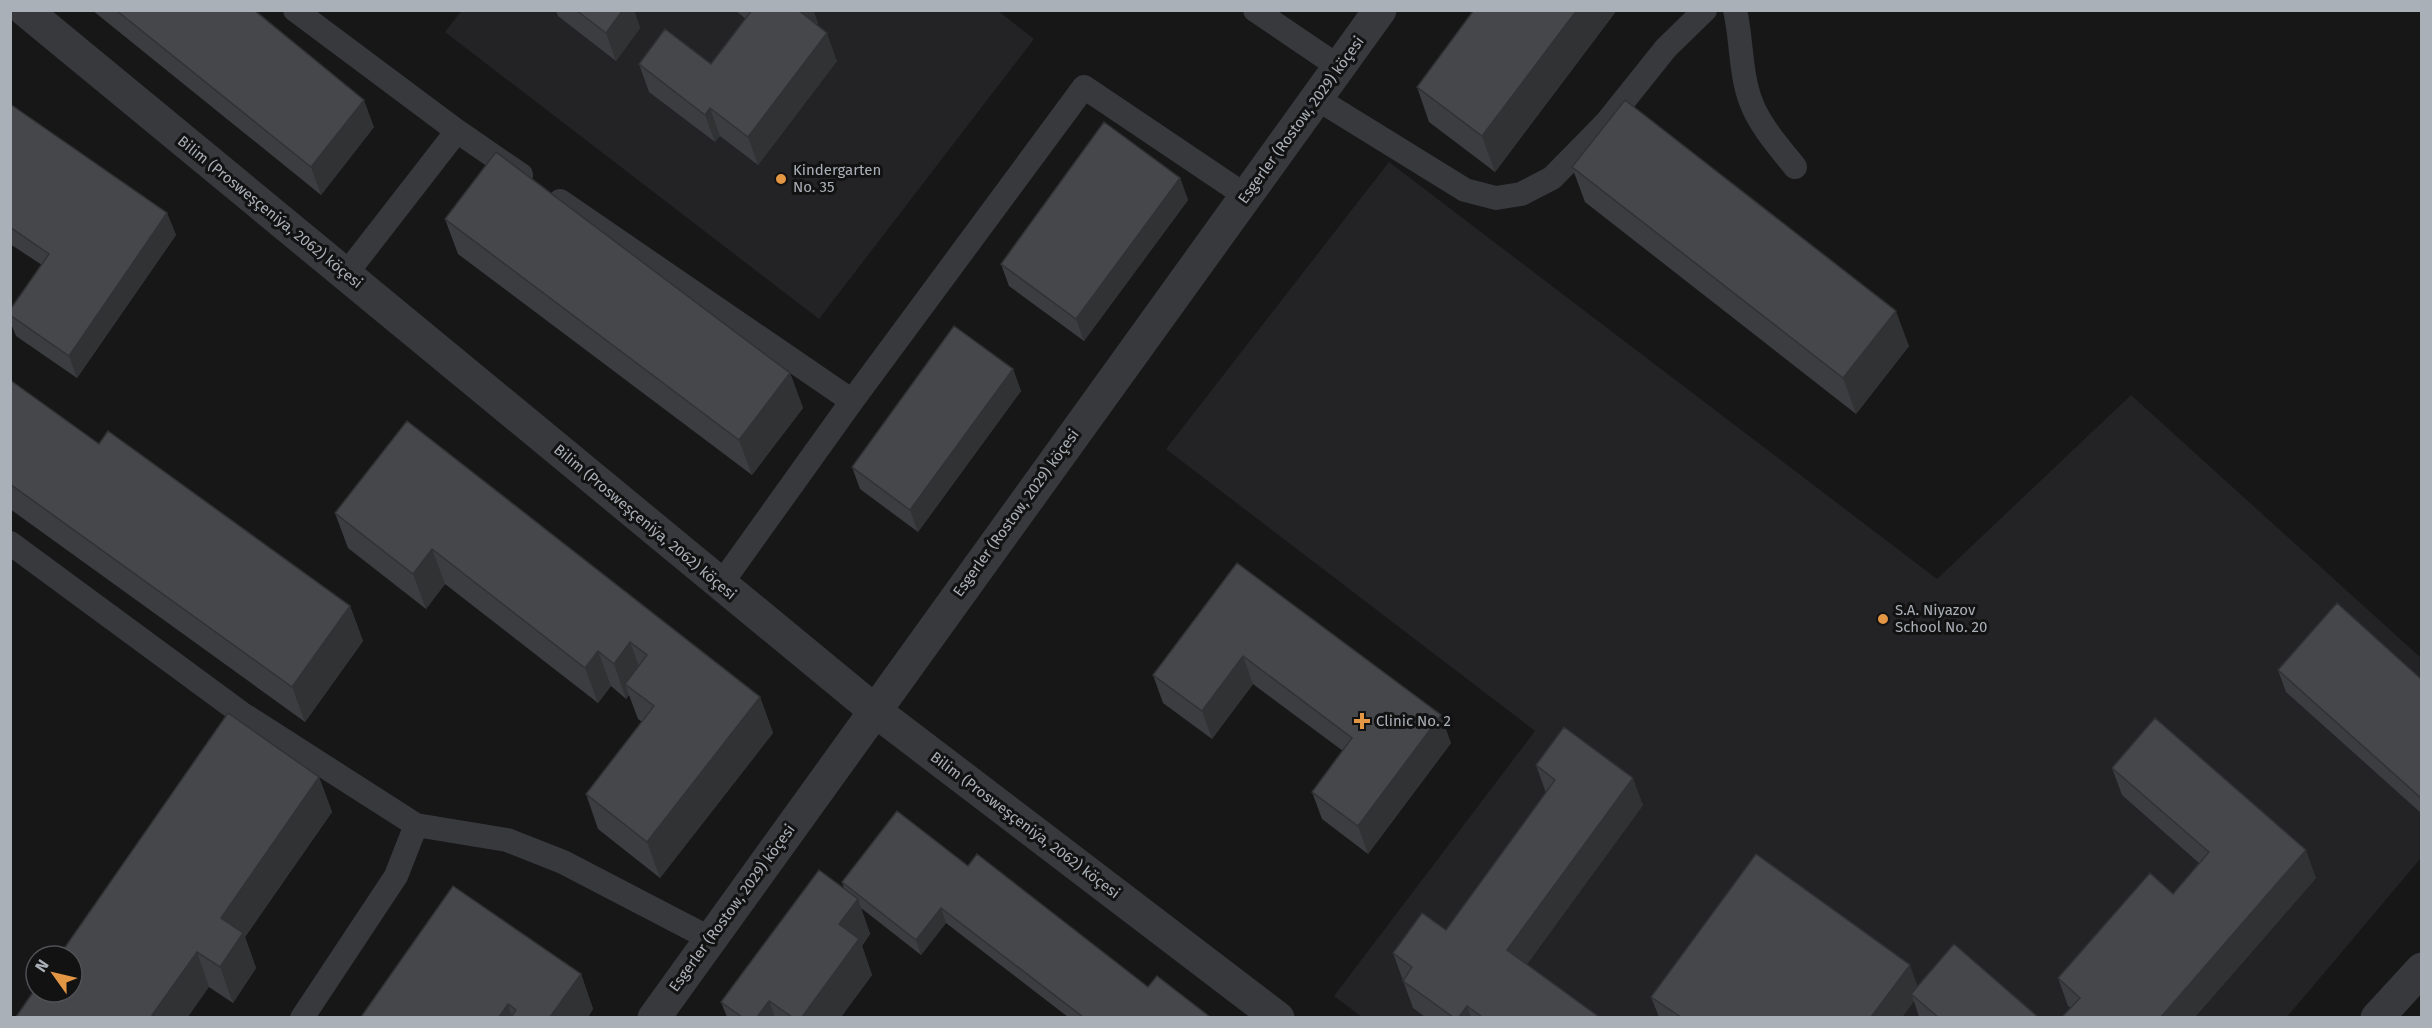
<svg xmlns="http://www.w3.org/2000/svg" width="2432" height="1028" font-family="'Fira Sans',sans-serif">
<rect width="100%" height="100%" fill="#171718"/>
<path fill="#232325" d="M462,10h535l37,29 -215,280 -374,-287z
M1389,162l548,417 194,-184 290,263v200l-134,159h-925l-28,-21 201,-265 -369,-282z"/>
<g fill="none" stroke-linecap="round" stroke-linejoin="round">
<path stroke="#38393d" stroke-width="24" d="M295,10l162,121 64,44
M1255,10l84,57
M1735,10c7,30 5,63 16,92 9,24 29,46 44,65
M1316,98l149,92 31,8 25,-4 31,-16 54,-55 60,-75 39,-38
M560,201l292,200
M346,274l111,-143
M10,543l231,170 175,112 91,15 56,22 148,77
M721,584l131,-183 232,-314 162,109
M302,1018l94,-142 20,-51"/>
<path stroke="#38393d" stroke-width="33" d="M25,10l849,700 404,308
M654,1018l726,-1008
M2377,1018l45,-49"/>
</g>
<path fill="#3c3d40" d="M92,10h162l120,117 -53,68z
M556,10h78l6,18 -24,33 -58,-45z
M735,10h78l5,13 -2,2 21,36 -79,104 -38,-29 -5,6 -66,-50 -10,-28h72l35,-45z
M1474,10h143l-122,162 -66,-50 -12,-35z
M10,104l157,109 9,22 -99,143 -61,-42 -6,-15v-11l32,-45 -32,-21z
M1572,167l337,179 -53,68 -271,-212z
M1180,178l8,22 -104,141 -75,-55 -8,-22z
M445,219l345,154 13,35 -51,67 -294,-221z
M1013,369l8,22 -103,141 -58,-43 -8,-22z
M10,380l89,64 251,162 13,35 -58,81 -295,-213z
M407,421l353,276 13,36 -113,145 -62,-49 -12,-35 56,-72 -4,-3 -9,-24 -3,4 -15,-13 -13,17 -153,-119 -19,25 -78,-61 -13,-35z
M1237,563l214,180 -83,111 -46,-35 -10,-27 31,-41 -90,-67 -41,55 -49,-36 -10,-28z
M2278,670l143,9v134l-135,-121z
M1536,765l107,40 -116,159 72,53h-174l-12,-9 -20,-55 53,-23 100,-137z
M2112,768l204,110 -121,139h-133l9,-9 -3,-2 -10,-28 115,-84 26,-31 -77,-68z
M319,777l13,35 -87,125 11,31 -23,35 -24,-16 -193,30z
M968,866l180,121 62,30h-142l-122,-94 -25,32 -60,-47 9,26 -8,12 10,29 -31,42h-114l-6,-15 123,-113 -2,-7z
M581,974l12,35 -5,8h-227z
M1918,986l120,31h-119l-5,-16 -12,16h-243l-8,-20z"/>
<path fill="#313234" d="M623,10h11l6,18 -24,33 -10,-28z
M797,10h16l5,13 -12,14z
M1577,10h40l-122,162 -13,-36z
M827,33l10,28 -79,104 -10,-28z
M364,100l10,27 -53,68 -10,-28z
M710,108l10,28 -5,6 -10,-27z
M1180,178l8,22 -104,141 -8,-22z
M167,213l9,22 -99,143 -8,-22z
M1896,311l13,35 -53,68 -13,-36z
M1013,369l8,22 -103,141 -8,-22z
M790,373l13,35 -51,67 -13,-35z
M432,549l13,35 -19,25 -13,-35z
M350,606l13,35 -58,81 -13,-35z
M630,642l13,35 -18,7 4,11 -3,4 -12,-35z
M598,651l13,35 -13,17 -13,-35z
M1243,656l10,28 -41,55 -10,-28z
M760,697l13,36 -113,145 -13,-36z
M1441,715l10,28 -83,111 -10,-28z
M319,777l13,35 -87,125 11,31 -23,35 -13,-36 1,-49z
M1633,778l10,27 -126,173 -10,-28z
M2306,850l10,28 -121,139h-34z
M858,899l12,35 -8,12 10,29 -31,42h-39l37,-93z
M941,908l5,15 -25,32 -5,-15z
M197,952l12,35 -21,30h-35l-1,-2z
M1910,965l10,28 -9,1 3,7 -12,16h-31z
M581,974l12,35 -5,8h-38z
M769,1001l6,16h-18z
M508,1004l4,13h-13z
M1467,1006l4,11h-12z"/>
<path fill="#46474b" stroke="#313234" stroke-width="1.5" d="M116,10h138l110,90 -53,67z
M576,10h47l-17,23z
M752,10h46l29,23 -79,104 -38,-29 -5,7 -66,-51 26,-35 46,35z
M1474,10h103l-95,126 -65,-49z
M1625,100l271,211 -53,67 -271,-211z
M10,104l157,109 -98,143 -59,-41v-5l39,-56 -39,-27z
M1104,122l76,56 -104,141 -75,-55z
M496,152l294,221 -51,67 -294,-221z
M954,326l59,43 -103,141 -58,-43z
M10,380l89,64 9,-13 242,175 -58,81 -282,-203z
M407,421l353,276 -113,145 -61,-48 68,-88 -29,-22 22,-29 -17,-13 -16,22 -16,-13 -13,17 -153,-119 -19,25 -78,-61z
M1237,563l204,152 -83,111 -46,-34 40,-54 -109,-82 -41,55 -49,-36z
M2337,603l84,76v119l-143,-128z
M228,713l91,64 -98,141 22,15 -23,34 -23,-15 -45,63 3,2h-139l20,-29v4h36v-36h-13z
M2155,718l151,132 -145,167h-99l18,-19 -22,-20 92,-105 23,21 36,-42 -97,-84z
M1564,727l69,51 -126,172 92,67h-117l-15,-11 -8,11h-6l-50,-36 9,-14 -19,-14 29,-40 24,17 109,-150 -19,-15z
M897,811l71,55 9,-12 171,133 9,-11 53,41h-127l-142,-109 -25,32 -74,-58z
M1756,854l154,111 -39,52h-190l-30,-20z
M819,870l39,29 -19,25 20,15 -57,78h-10l-23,-16 -12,16h-15l-21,-15z
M453,886l128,88 -31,43h-39l5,-7 -8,-6 -9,13h-138z
M1954,944l84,73h-100l-27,-23z"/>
<g fill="#e39744" stroke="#121213" stroke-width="2">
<circle cx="781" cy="179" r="6"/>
<circle cx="1883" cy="619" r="6"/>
<path d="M1359 712h6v6h6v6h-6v6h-6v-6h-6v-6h6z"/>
</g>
<g text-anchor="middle" stroke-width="6" stroke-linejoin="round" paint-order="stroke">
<g font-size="15" fill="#aab0b7" stroke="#121213">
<text transform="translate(1301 120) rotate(-54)" y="5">Esgerler (Rostow, 2029) köçesi</text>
<text transform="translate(270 212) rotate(39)" y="5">Bilim (Prosweşçeniýa, 2062) köçesi</text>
<text transform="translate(1016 513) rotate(-54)" y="5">Esgerler (Rostow, 2029) köçesi</text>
<text transform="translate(645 522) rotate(40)" y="5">Bilim (Prosweşçeniýa, 2062) köçesi</text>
<text transform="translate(1025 825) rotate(37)" y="5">Bilim (Prosweşçeniýa, 2062) köçesi</text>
<text transform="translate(732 908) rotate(-54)" y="5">Esgerler (Rostow, 2029) köçesi</text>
</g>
<g font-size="15" fill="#aab0b7" stroke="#121213" text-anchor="start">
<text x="793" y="175">Kindergarten<tspan x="793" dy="17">No. 35</tspan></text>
<text x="1895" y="615">S.A. Niyazov<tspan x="1895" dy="17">School No. 20</tspan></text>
<text x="1376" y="726">Clinic No. 2</text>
</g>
</g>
<rect width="2432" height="1028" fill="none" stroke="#aab0b7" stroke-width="24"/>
<g transform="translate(54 974) rotate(304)"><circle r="28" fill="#121213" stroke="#4f5155" stroke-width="1.5"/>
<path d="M0-4.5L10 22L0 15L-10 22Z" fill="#e39744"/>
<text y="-9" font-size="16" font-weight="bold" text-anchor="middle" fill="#aab0b7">N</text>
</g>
</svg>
